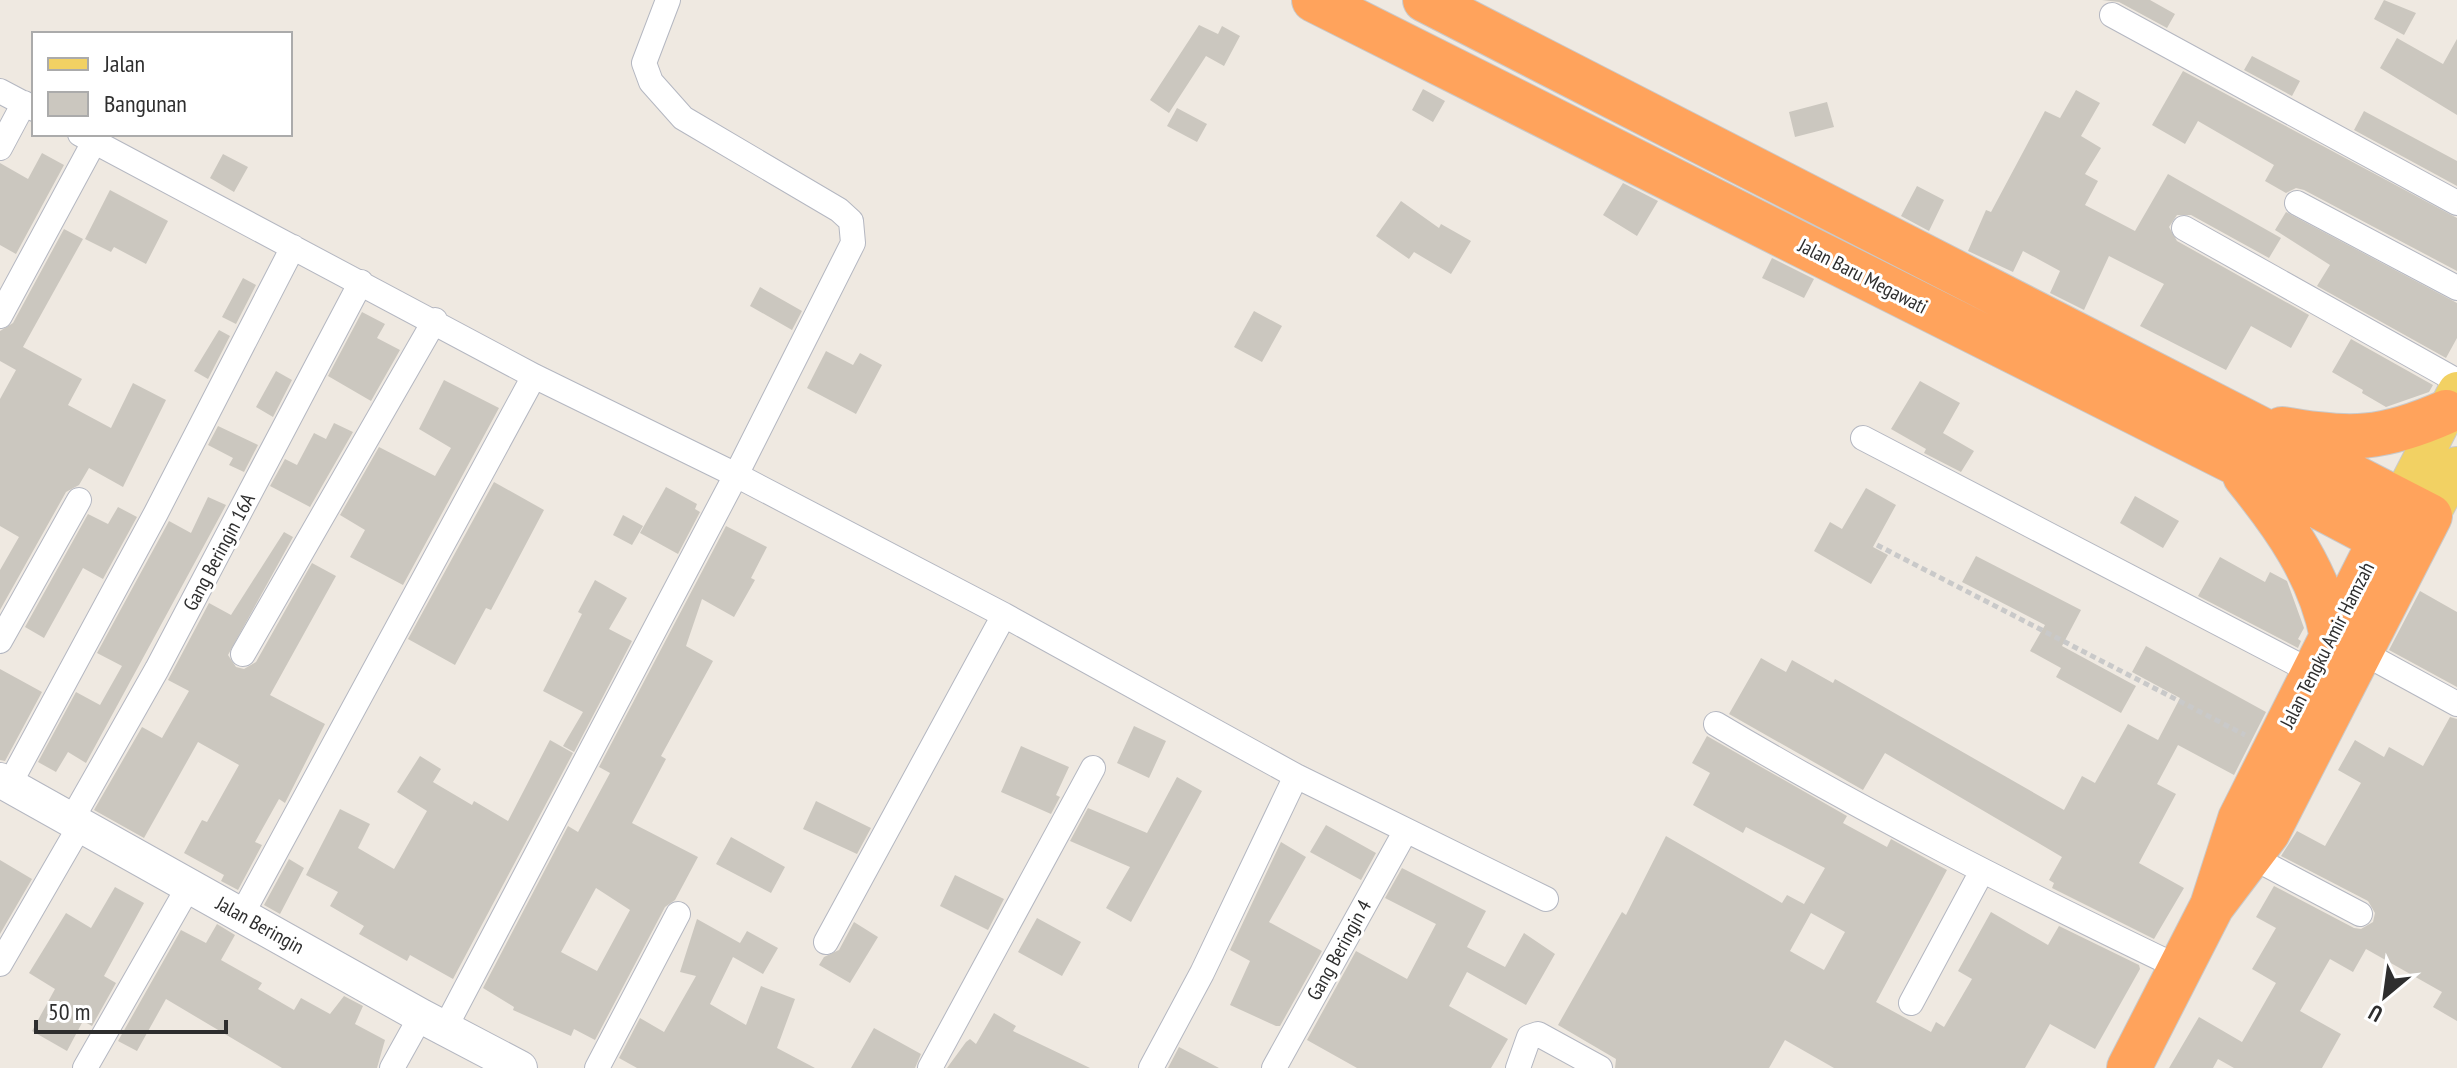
<svg xmlns="http://www.w3.org/2000/svg" width="2457" height="1068" font-family="'PT Sans Narrow',sans-serif">
<rect width="100%" height="100%" fill="#efe9e1"/>
<path fill="#cbc7bf" fill-rule="evenodd" d="M2102,0h48l25,14 -8,14 -48,-26z
M2384,0l32,13 -12,22 -30,-16z
M1199,25l19,9 4,-8 18,10 -16,30 -18,-10 -37,57 -19,-13z
M2397,38l46,26 14,-25v76l-77,-47z
M2252,56l48,25 -8,15 -48,-26z
M2183,71l274,147v53l-153,-81 -8,-2 -10,5 -21,-12 9,-16 -76,-44 -13,23 -33,-19z
M1423,89l22,12 -12,21 -21,-12z
M2076,90l24,13 -19,33 20,12 -16,26 13,7 -13,24 50,26 33,-57 113,64 -12,20 -78,-43h-14l-8,12 8,14 132,74 -18,33 -40,-22 -25,44 -86,-44 24,-42 -55,-28 -25,54 -34,-17 10,-22 -37,-20 -10,21 -45,-21 18,-41 5,2 54,-101 15,7z
M1827,102l7,25 -39,10 -6,-25z
M1177,108l30,16 -10,18 -30,-16z
M2364,111l93,50v25l-103,-56z
M42,153l22,12 -48,89 -16,-9v-82l28,16z
M223,154l25,13 -14,25 -24,-14z
M1623,183l35,18 -21,35 -34,-21z
M1917,186l27,14 -15,31 -28,-15z
M110,190l58,31 -22,43 -32,-17 -3,5 -26,-13z
M1401,201l38,27 2,-4 30,17 -20,33 -37,-22 -5,7 -33,-23z
M2286,212l171,91v35l-11,20 -129,-72 13,-21 -55,-35z
M64,229l19,10 -60,108 59,32 -14,26 43,23 22,-45 33,17 -43,87 -34,-19 -10,17 -13,7 -66,118v-40l19,-33 -19,-11v-127l16,-29 -16,-9v-30l13,-8z
M1772,258l42,21 -10,19 -42,-20z
M243,278l13,7 -20,39 -14,-7z
M760,287l42,24 -10,19 -42,-24z
M1254,311l28,15 -20,36 -28,-15z
M362,312l23,12 -8,14 23,12 -29,51 -43,-25z
M219,330l11,6 -22,43 -14,-8z
M2351,339l82,46 -4,7 -43,15 -24,-14 1,-3 -31,-18z
M826,351l27,14 7,-12 22,12 -26,49 -49,-26z
M276,371l16,9 -19,37 -17,-10z
M444,380l55,28 -96,177 -53,-28 15,-27 -25,-15 39,-68 56,29 16,-28 -32,-19z
M1920,381l40,22 -17,30 31,18 -13,21 -37,-19 2,-4 -35,-20z
M334,423l19,9 -43,75 -40,-21 15,-27 12,6 17,-32 12,6z
M218,426l40,19 -14,27 -15,-7 4,-7 -25,-13z
M494,482l50,28 -53,100 -5,-2 -31,57 -47,-26z
M666,487l31,17 -2,5 5,3 -22,42 -38,-21z
M1866,488l30,17 -23,42 15,8 -17,29 -57,-33 16,-29 12,7z
M2135,496l44,25 -16,27 -43,-25z
M208,497l18,8 -140,258 -18,-11 -12,20 -18,-10 38,-70 24,13 22,-39 -25,-13 72,-132 22,12z
M118,507l19,10 -34,62 -20,-11 -39,70 -19,-11 63,-113 20,10z
M623,515l20,11 -11,19 -19,-10z
M726,526l41,21 -16,31 4,2 -21,37 -32,-18 -16,47 27,15 -52,95 5,3 -34,64 66,34 -23,43 -10,7 -70,133 -21,-11 -3,7 -58,-26 1,-3 -31,-19 85,-162 10,6 32,-59 -11,-6zM596,888l34,22 -33,61 -36,-19z
M284,532l9,5 -65,118 8,12 8,2 12,-7 56,-99 24,13 -66,119 55,29 -40,79 -6,-4 -24,43 7,3 -24,45 -17,-9 3,-6 -40,-22 18,-33 5,2 32,-57 -41,-23 -54,96 -50,-28 48,-83 20,11 27,-47 -21,-11 41,-77 22,12z
M1976,556l105,54 -19,36 74,40 -15,27 -65,-36 5,-9 -31,-17 15,-26 -83,-43z
M2220,557l45,25 5,-10 17,9 17,47 -6,11 3,2 -3,7 -100,-52z
M595,580l32,18 -18,31 23,12 -58,111 -11,-6 20,-34 -40,-21 39,-77 -4,-2z
M2420,591l37,21v75l-68,-37z
M2146,646l120,66 -32,63 -56,-30 -21,39 19,10 -37,69 45,25 -30,51 -102,-51 2,-5 -5,-3 13,-23 -177,-104 -22,37 -134,-76 32,-56 25,14 6,-12 41,23 2,-4 229,131 18,-34 13,7 33,-59 30,16 22,-42 -48,-26z
M0,669l42,23 -37,69 -5,-1z
M2450,717l7,2v302l-24,-14 9,-15 -76,-43 -13,23 -23,-13 -30,52 41,23 -19,34h-88l-16,-9 -5,9h-44l30,-51 43,25 34,-59 -24,-14 24,-41 -20,-11 18,-31 80,42 7,1 12,-7 2,-9 -7,-12 -87,-45 16,-25 28,15 36,-63 -23,-13 17,-30 29,17 5,-10 34,19z
M1134,726l32,15 -17,37 -32,-15z
M1707,736l140,80 -4,7 44,24 4,-8 56,31 -71,132 55,30 5,-10 8,5 28,-48 -14,-8 33,-59 57,33 11,-19 80,39 1,4 -45,80 -45,-25 -25,44h-191l-49,-28 -16,28h-154l1,-9 -58,-34 64,-113 4,3 40,-79 116,67 5,-8 17,9 21,-36 -79,-41 -3,6 -50,-28 17,-32 -18,-10zM1811,913l34,19 -21,38 -34,-19z
M550,740l23,13 -120,226 -43,-24 -3,6 -48,-27 5,-8 -34,-20 8,-14 -32,-17 34,-66 30,15 -12,24 36,21 33,-58 -30,-19 23,-36 21,13 -8,13 39,23 2,-4 34,20z
M1021,746l48,21 -13,28 4,2 -9,17 -50,-22z
M1177,777l25,14 -71,131 -25,-14 24,-41 -60,-26 18,-33 59,25z
M816,801l55,27 -14,26 -54,-25z
M1326,825l50,28 -15,27 -51,-28z
M731,837l54,30 -14,26 -55,-29z
M1281,842l25,15 -37,65 53,29 -42,75h-4l-46,-21 20,-44 -20,-11z
M289,859l15,9 -24,46 -16,-9z
M0,860l32,19 -32,55z
M1402,868l84,43 -19,36 38,20 19,-34 31,21 -29,51 -59,-33 -18,34 59,33 -17,29h-134l-50,-28 49,-89 51,28 29,-55 -51,-26z
M955,875l49,24 -16,31 -48,-24z
M115,887l29,16 -40,73 12,7 -24,43 -9,-5 -16,30 -35,-20 23,-42 -26,-16 37,-60 25,15z
M1037,918l44,24 -19,34 -44,-24z
M697,919l43,24 7,-12 31,17 -15,26 -30,-17 -23,47 36,21 15,-39 34,13 -18,49 38,20h-178l-18,-10 21,-40 24,14 32,-56 -16,-4z
M854,922l24,15 -28,46 -31,-18 5,-8 15,-7z
M217,924l18,11 -14,25 41,23 -4,6 36,21 7,-12 29,16 14,-18 19,10 -8,18 30,16 -8,28h-95l-116,-69 -29,52 -19,-10 63,-111 25,13z
M994,1013l22,13 -3,5 77,37h-143l19,-26 4,-3 6,5z
M874,1028l47,26 -6,14h-64z
M1179,1047l40,21h-51z"/>
<g fill="none" stroke-linecap="round" stroke-linejoin="round">
<g stroke="#b4b7c1" stroke-width="26">
<path id="street" d="M2112,15l345,188
M0,91l34,18
M80,134l454,242 202,99 268,140 292,161 250,123
M0,148l24,-45
M2297,203l160,85
M2184,228l273,153
M0,316l94,-174
M1863,438l451,235
M0,641l79,-141
M2360,651l97,53
M243,654l192,-334
M1716,724c151,90 306,168 464,244
M9,785l147,-272 137,-266
M72,819l85,-150 204,-387
M2252,857l108,57
M242,914l292,-538
M826,942l178,-327
M0,964l81,-140
M1911,1003l70,-130
M445,1028l291,-553 117,-232 -2,-22 -12,-11 -156,-92 -32,-36 -7,-19 24,-63
M85,1068l104,-182
M392,1068l29,-52
M597,1068l81,-154
M930,1068l163,-300
M1151,1068l51,-95 94,-197
M1274,1068l131,-236
M1518,1068l11,-31 9,-3 62,34"/>
</g>
<g stroke="#b4b7c1" stroke-width="36">
<path id="secondary" d="M0,780l421,236 99,52"/>
</g>
<g stroke="#c9c9c9" stroke-width="40">
<path id="primary" d="M2400,502l57,-111
M2430,516l27,-50"/>
</g>
<g stroke="#c9c9c9" stroke-width="46">
<path id="highway" d="M1314,0l920,462 176,93
M1425,0l1005,516 -162,316 -56,74
M2282,429c68,12 101,11 164,-17
M2245,476c39,48 75,98 87,161
M2129,1068l83,-162 28,-87 153,-304"/>
</g>
<path stroke="#c9c9c9" stroke-width="5" stroke-dasharray="6 4" stroke-linecap="butt" d="M1877,545l368,190"/>
<use href="#street" stroke="#fff" stroke-width="24"/>
<use href="#secondary" stroke="#fff" stroke-width="34"/>
<use href="#primary" stroke="#f2d163" stroke-width="38"/>
<use href="#highway" stroke="#ffa35c" stroke-width="44"/>
</g>
<g text-anchor="middle" stroke-width="6" stroke-linejoin="round" paint-order="stroke">
<g font-size="20" fill="#2e2e2e" stroke="#fff">
<text transform="translate(1863 276) rotate(27)" y="7">Jalan Baru Megawati</text>
<text transform="translate(219 552) rotate(-62)" y="7">Gang Beringin 16A</text>
<text transform="translate(2327 645) rotate(-63)" y="7">Jalan Tengku Amir Hamzah</text>
<text transform="translate(260 925) rotate(29)" y="7">Jalan Beringin</text>
<text transform="translate(1339 950) rotate(-61)" y="7">Gang Beringin 4</text>
</g>
</g>
<rect x="32" y="32" width="260" height="104" fill="#ffffff" stroke="#ababab" stroke-width="2"/>
<rect x="48" y="58" width="40" height="12" fill="#f2d163" stroke="#ababab" stroke-width="2"/>
<text x="104" y="72" font-size="24" fill="#2e2e2e">Jalan</text>
<rect x="48" y="92" width="40" height="24" fill="#cbc7bf" stroke="#ababab" stroke-width="2"/>
<text x="104" y="112" font-size="24" fill="#2e2e2e">Bangunan</text>
<g transform="translate(2385 996) rotate(209)" stroke="#ffffff" stroke-width="6" paint-order="stroke">
<path d="M0-6L14 30L0 20L-14 30Z" fill="#2e2e2e"/>
<text y="-12" font-size="22" font-weight="bold" text-anchor="middle" fill="#2e2e2e">U</text>
</g>
<path d="M36 1020v12h190v-12" fill="none" stroke="#2e2e2e" stroke-width="4"/>
<text x="48" y="1020" font-size="24" fill="#2e2e2e" stroke="#ffffff" stroke-width="6" paint-order="stroke">50 m</text>
</svg>
